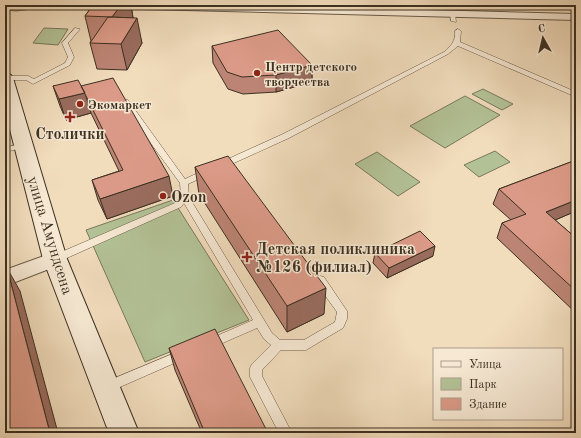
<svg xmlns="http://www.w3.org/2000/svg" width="581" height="438" font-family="'Old Standard TT',serif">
<rect width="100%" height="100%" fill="#f1dcbc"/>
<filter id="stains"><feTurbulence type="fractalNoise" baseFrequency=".005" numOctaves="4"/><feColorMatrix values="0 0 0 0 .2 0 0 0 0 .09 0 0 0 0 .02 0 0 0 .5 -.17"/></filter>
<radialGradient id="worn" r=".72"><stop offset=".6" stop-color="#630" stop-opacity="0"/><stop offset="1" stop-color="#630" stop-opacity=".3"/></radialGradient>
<path fill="#b3c296" stroke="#78795c" d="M5,5h60l-49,6 -11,-1z
M44,28l24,1 -10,16 -25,-2z
M483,89l30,15 -11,6 -30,-16z
M465,96l35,19 -55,33 -35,-22z
M495,151l15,11 -31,15 -15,-12z
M377,152l43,30 -22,14 -43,-32z
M173,200l76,120 -104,42 -59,-132z"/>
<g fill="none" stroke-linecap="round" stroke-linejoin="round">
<g stroke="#695b48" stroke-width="1">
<path id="lane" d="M76,5l26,1 3,2c-7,4 -22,1 -29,-3z
M131,5h16l-3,2 -24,3 -3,-2z
M450,13l5,1 1,8 -5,-1z
M75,28l5,1 -12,14 6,14 -4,8 -37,19 -7,-4h-21v-4h23l6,3 31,-16 3,-6 -6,-14z
M458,29l3,2 -1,11 116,50v5l-118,-51 -10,8 -159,84 -66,30h-6l-1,-2 1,-2 66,-30 161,-82c7,-6 12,-11 11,-21z
M122,100h6l57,79 19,-9h6l1,2 -1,2 -22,10 1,13 83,136 8,7h24l31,-18 2,-10 -21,-29 -1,-3 1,-3 4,-1 4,1 23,34v8l-4,9 -37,22h-25l-19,20v6l30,57h-13l-29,-56v-9l2,-4 19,-19 -7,-6 -7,-11 -48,21 -4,-2 -2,-3 2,-3 48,-21 -69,-117 -3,4 -123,55h-6l-2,-3 2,-3 123,-53 6,-7 -1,-13 -58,-79z
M23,143l4,2 -1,2 -21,5v-4z
M182,350l4,2 2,3 -2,3 -75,33 -4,1 -4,-1 -2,-4 2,-4z"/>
</g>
<g stroke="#695b48" stroke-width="2">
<path id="street" d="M138,5h98l340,9v6l-433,-11 -4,-1z
M55,252l7,2 3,5 -3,5 -57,22v-16z"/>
</g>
<g stroke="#3c3021" stroke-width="2">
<path id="secondary" d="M5,73l6,2 2,3 54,181 72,174h-30l-66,-174 -38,-149z"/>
</g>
<use href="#lane" fill="#f6e8d3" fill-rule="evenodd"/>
<use href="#street" fill="#f6e8d3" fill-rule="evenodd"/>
<use href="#secondary" fill="#f6e8d3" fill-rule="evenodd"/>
</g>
<path fill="#bc8474" stroke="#3c3021" d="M93,5h38l2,13 9,25 -15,27 -30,-1 -7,-26 1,-2 -6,-25z
M212,46l100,19v17l-36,10 -33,2 -15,-5 -15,-26z
M53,86h28l92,110 -66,23 -9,-19 -6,-20 27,-9 -28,-58 -25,7 -6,-14z
M576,160v51l-21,9 21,18v75l-79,-75 5,-15 9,-3 -18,-16 6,-15z
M195,167l129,147 -37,18 -88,-138z
M375,253l58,3 -46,22 -14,-15z
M169,348l99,85h-66l-27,-63z"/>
<path fill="#996c5e" stroke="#3c3021" d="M121,5h10l2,13 -21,-1z
M137,18l5,25 -15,27 -6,-26z
M312,65v17l-36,10v-17z
M85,93l6,20 -25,7 -7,-21z
M169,176l4,20 -66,23 -7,-20z
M576,200v11l-37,16 7,-15z
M5,246l2,9 -2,1z
M435,246l-2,10 -46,22 2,-10z
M7,268l13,23 38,142h-8z
M326,288l-2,26 -37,18v-26z"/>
<path fill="#db9a87" stroke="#3c3021" d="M93,5h28l-9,12 -27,-1z
M108,17l29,1 -16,26 -31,-1z
M278,30l34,35 -36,10 -34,2 -15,-5 -15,-26z
M113,78l56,98 -69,23 -8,-19 31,-10 -42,-84z
M78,80l7,13 -26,6 -6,-13z
M228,156l98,132 -39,18 -92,-139z
M576,160v40l-30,12 30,26v53l-74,-68 24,-9 -27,-25z
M420,231l15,15 -46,22 -14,-15z
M7,268l43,165h-45v-164z
M215,329l53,104h-63l-36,-85z"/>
<g fill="#8f2418" stroke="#f6e8d3" stroke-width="1.5">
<circle cx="257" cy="73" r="4"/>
<circle cx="80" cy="104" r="4"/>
<path d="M68 111h4v4h4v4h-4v4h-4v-4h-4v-4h4z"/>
<circle cx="163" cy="196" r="4"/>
<path d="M245 251h4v4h4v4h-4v4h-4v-4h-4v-4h4z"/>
</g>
<g text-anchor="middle" stroke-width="3" stroke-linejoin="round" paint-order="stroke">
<g font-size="13" font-weight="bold" fill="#3c3021" stroke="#f6e8d3" text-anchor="start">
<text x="265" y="71">Центр детского<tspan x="265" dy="15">творчества</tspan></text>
<text x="88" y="109">Экомаркет</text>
</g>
<g font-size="16" font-weight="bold" fill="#3c3021" stroke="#f6e8d3" text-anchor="start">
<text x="70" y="139" text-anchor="middle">Столички</text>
<text x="171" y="202">Ozon</text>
<text x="256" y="254">Детская поликлиника<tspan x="256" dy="18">№126 (филиал)</tspan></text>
</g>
<g font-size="16" fill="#3c3021" stroke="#f6e8d3">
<text transform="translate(51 235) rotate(73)" y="6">улица Амундсена</text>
</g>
</g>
<rect width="581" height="438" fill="none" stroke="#f1dcbc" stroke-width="20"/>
<rect x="6" y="6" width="569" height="426" fill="none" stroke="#3c3021" stroke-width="2"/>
<rect x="10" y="10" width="561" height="418" fill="none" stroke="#3c3021"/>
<rect x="433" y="348" width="130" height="72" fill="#f6e8d3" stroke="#ac9e8c"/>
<rect x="441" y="361" width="20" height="6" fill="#f6e8d3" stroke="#ac9e8c"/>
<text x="469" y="368" font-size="12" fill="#3c3021">Улица</text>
<rect x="441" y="378" width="20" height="12" fill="#b3c296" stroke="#ac9e8c"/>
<text x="469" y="388" font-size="12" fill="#3c3021">Парк</text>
<rect x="441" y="398" width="20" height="12" fill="#db9a87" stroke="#ac9e8c"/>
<text x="469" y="408" font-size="12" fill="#3c3021">Здание</text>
<g transform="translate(543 38) rotate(352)" stroke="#f6e8d3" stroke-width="3" paint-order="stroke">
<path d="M0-3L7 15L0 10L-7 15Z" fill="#3c3021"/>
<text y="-6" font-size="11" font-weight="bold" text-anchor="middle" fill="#3c3021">С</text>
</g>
<rect width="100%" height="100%" filter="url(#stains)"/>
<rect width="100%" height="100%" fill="url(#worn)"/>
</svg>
